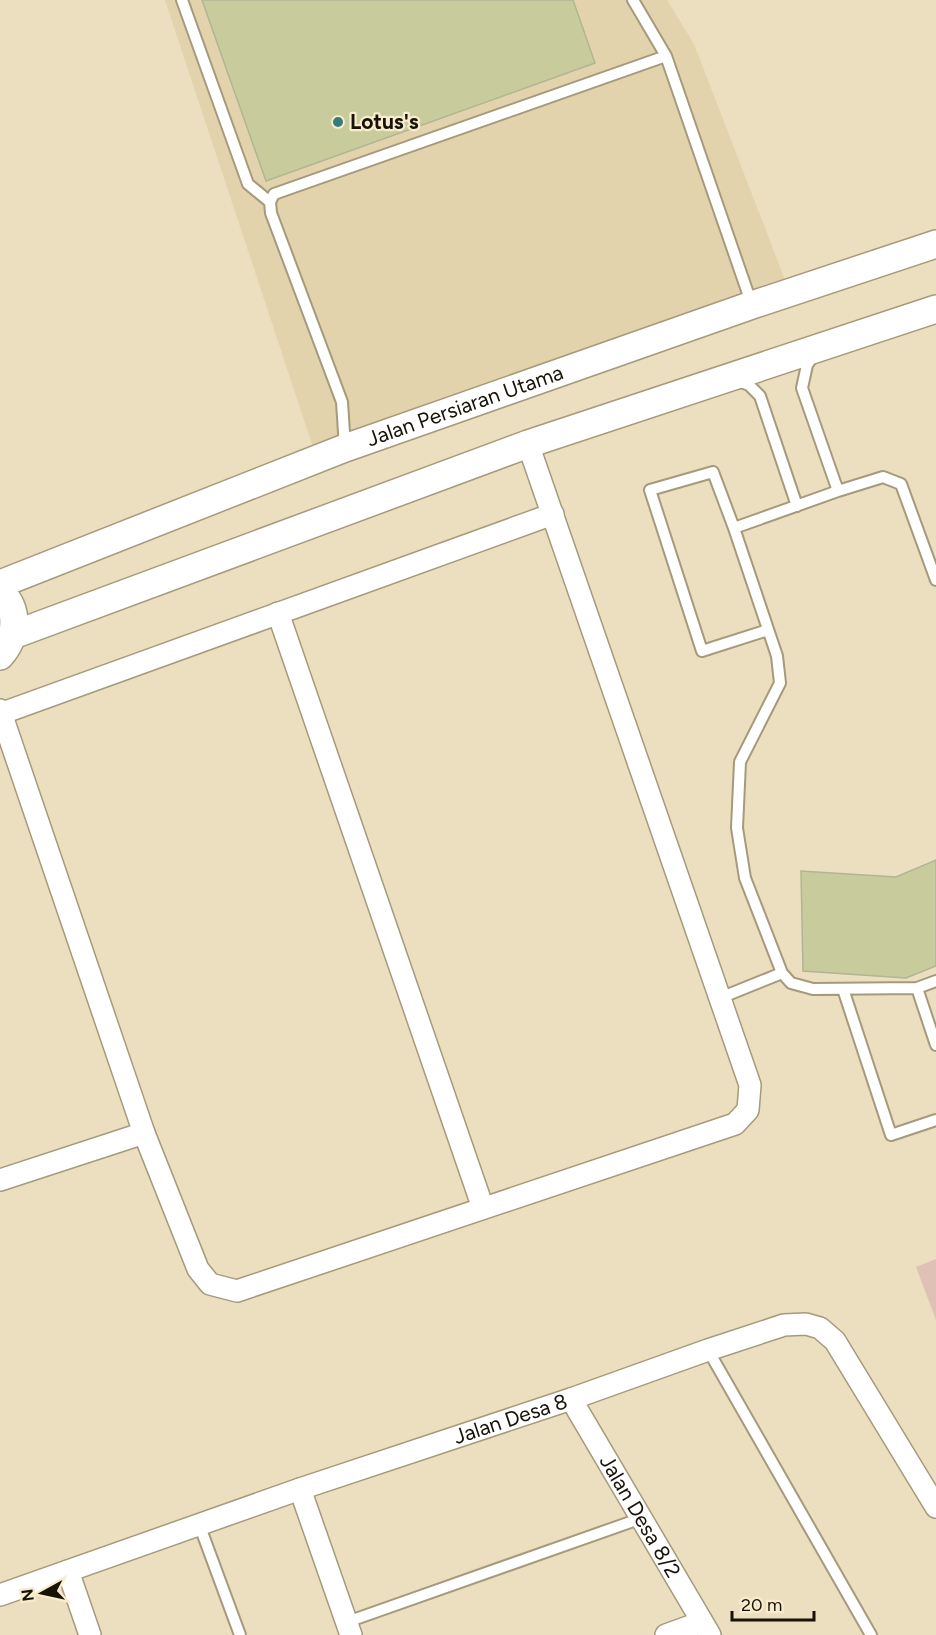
<svg xmlns="http://www.w3.org/2000/svg" width="936" height="1635" font-family="Figtree,sans-serif">
<rect width="100%" height="100%" fill="#ebdfbf"/>
<path fill="#e2d3ac" d="M165,0h502l27,44 91,236 -472,167z"/>
<path fill="#dfc2b5" d="M936,1259v61l-20,-53z"/>
<path fill="#c8cc9d" stroke="#b2b495" stroke-width="1.5" d="M202,0h371l22,63 -329,118z
M936,860v106l-30,12 -103,-7 -2,-100 95,6z"/>
<g fill="none" stroke-linecap="round" stroke-linejoin="round">
<g stroke="#a59a7c" stroke-width="14">
<path id="service" d="M182,0l66,184 22,18
M633,0l33,56 86,249
M814,355l-7,10 -5,23 36,103
M738,381l11,4 11,11 37,110
M345,448l-3,-46 -71,-189 -1,-11 4,-8 392,-138
M734,528l104,-37 45,-14 18,7 35,96
M768,630l-66,21 -52,-161 63,-18 21,56 43,128 3,27 -40,79 -3,66 8,50 37,95 9,10 22,6 104,-1 19,-7
M917,988l19,57
M843,989l48,146 45,-15
M720,998l62,-25
M708,1350l163,285
M199,1524l41,111
M347,1622l295,-104"/>
</g>
<g stroke="#a59a7c" stroke-width="24">
<g id="minor">
<path d="M278,613l205,595"/>
<path d="M0,710l144,423 54,136 12,15 27,7 498,-167 13,-14 2,-25 -222,-641"/>
<path d="M0,714l553,-200"/>
<path d="M0,1180l144,-47"/>
<path id="s1" d="M571,1399l139,236"/>
<path d="M300,1489l51,146"/>
<path d="M68,1571l22,64"/>
<path id="s2" d="M0,1595l300,-106 271,-90 137,-49 76,-25 22,-1 14,4 15,13 101,166"/>
<path d="M666,1635l36,-13"/>
</g>
</g>
<g stroke="#a59a7c" stroke-width="30">
<g id="tertiary">
<path id="s3" d="M0,584l345,-136 407,-143 184,-61"/>
<path d="M0,591c20,19 17,46 0,65"/>
<path d="M13,635l515,-191 408,-135"/>
</g>
</g>
<use href="#service" stroke="#fff" stroke-width="10"/>
<use href="#minor" stroke="#fff" stroke-width="21"/>
<use href="#tertiary" stroke="#fff" stroke-width="27"/>
</g>
<circle fill="#347d7f" stroke="#f8eccc" stroke-width="2" cx="338" cy="122" r="6"/>
<g text-anchor="middle" stroke-width="4.5" stroke-linejoin="round" paint-order="stroke">
<g font-size="21" font-weight="bold" fill="#181308" stroke="#f8eccc" text-anchor="start">
<text x="350" y="129">Lotus's</text>
</g>
<g font-size="21" fill="#181308" stroke="#f8eccc">
<text dy="7" stroke="none"><textPath href="#s3" startOffset="498">Jalan Persiaran Utama</textPath></text>
<text dy="7" stroke="none"><textPath href="#s2" startOffset="540">Jalan Desa 8</textPath></text>
<text dy="7" stroke="none"><textPath href="#s1" startOffset="136">Jalan Desa 8/2</textPath></text>
</g>
</g>
<g transform="translate(42 1593) rotate(262)" stroke="#f8eccc" stroke-width="4.5" paint-order="stroke">
<path d="M0-4.5L10 22L0 15L-10 22Z" fill="#181308"/>
<text y="-9" font-size="16" font-weight="bold" text-anchor="middle" fill="#181308">N</text>
</g>
<path d="M732 1611v9h82v-9" fill="none" stroke="#181308" stroke-width="3"/>
<text x="741" y="1611" font-size="18" fill="#181308" stroke="#f8eccc" stroke-width="4.5" paint-order="stroke">20 m</text>
</svg>
